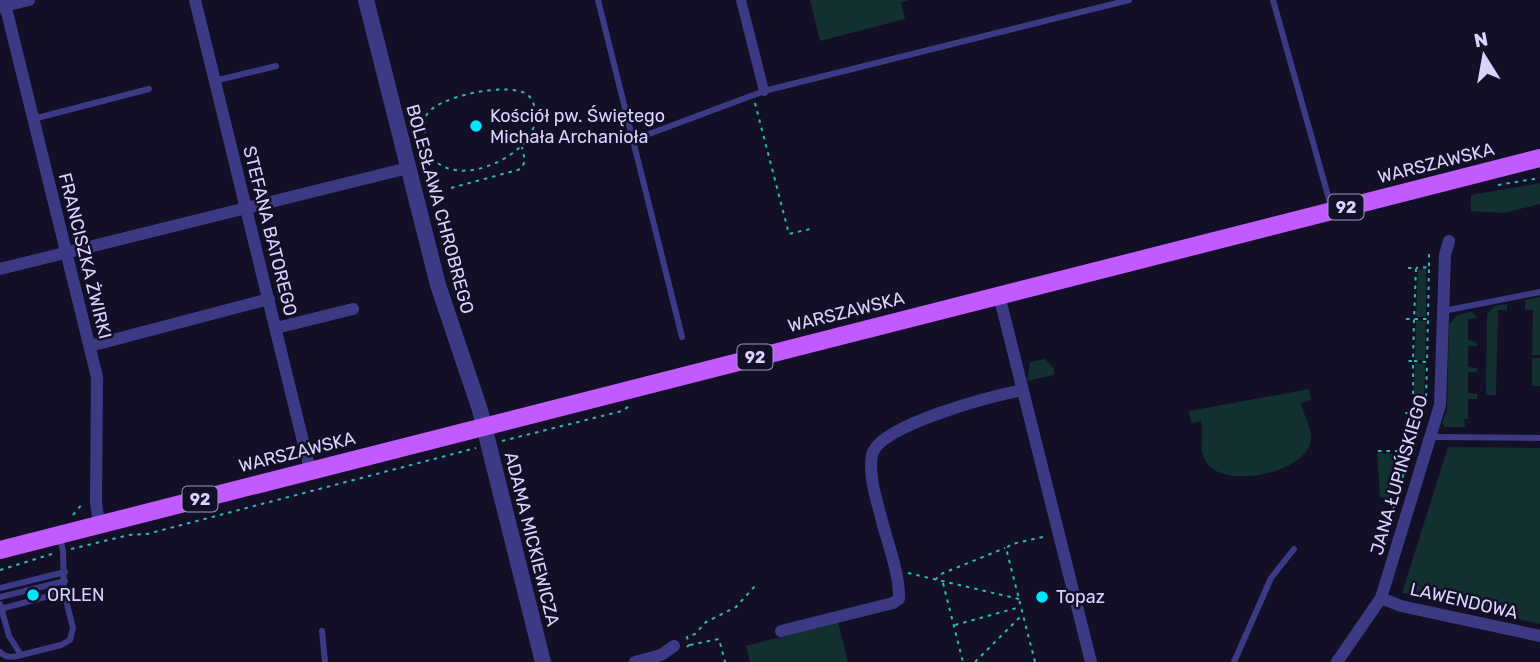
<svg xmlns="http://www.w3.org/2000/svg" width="1540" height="662" font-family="Rubik,sans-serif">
<rect width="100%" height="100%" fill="#130f26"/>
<path fill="#12302f" d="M810,0h100l-9,2 4,17 -85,22z
M1540,183v21l-37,9 -32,-2v-16z
M1426,269v48h-10l2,-47z
M1540,297v58h-8l1,-45h-8v-10z
M1507,304v6h-9l-2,85h-10l1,-81 8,-8z
M1470,312l4,1 3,5 -9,1v21l9,2v4h-9v21l9,1v4h-9v21l9,1v5h-9v20h-4l1,8h-21l-2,-5 5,-11 2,-86 7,-9z
M1416,320l10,1 -1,39h-10z
M1532,358h8v28h-8z
M1045,359l9,9v7l-27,6 3,-19z
M1415,363l10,1 -1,37 -3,9 -7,1z
M1309,389l2,11 -10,3c3,14 13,27 9,41 -9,30 -86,45 -103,19 -10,-14 -3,-27 -6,-42l-10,2 -2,-12z
M1448,447l92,1v176l-138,-31z
M1377,453l25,1 -14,45 -8,-2z
M838,622l10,40h-98l-4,-16z"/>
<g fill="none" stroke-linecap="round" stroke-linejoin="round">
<path stroke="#2fb8b0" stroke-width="2" stroke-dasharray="3.5 5" stroke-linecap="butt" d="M755,103l34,131 21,-5
M423,162l10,-3c22,23 65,8 86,-11 8,-7 14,-18 18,-28 -1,-8 -3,-20 -9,-25 -17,-14 -93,1 -102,21 -5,13 3,31 7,43
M1498,185l42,-7
M451,188l70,-19 4,-8 -3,-14
M1429,266v-11h4
M1408,268h8l-2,51h14l1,-52 -13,1
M1406,319h8l-1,42 14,1 1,-42
M1422,413l4,-12 1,-38
M502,441l120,-30 9,-6
M1378,451h32l12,-38h-18
M1399,451c17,-27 14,-58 14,-90h-8
M73,515l10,-12
M1391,526l-2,-2 21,-73
M71,549l58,-14 18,-1 329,-86
M0,570l52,-16
M908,573l111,26
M935,580l6,-6 64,-26
M943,583l20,79
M955,625l65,-18
M690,645l29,-6 6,23
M687,647l2,-2 -2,-8 8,-3 11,-12 30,-15 19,-21
M975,662l47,-47
M1035,662l-29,-114 6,-4 35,-8"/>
<path stroke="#3d3a85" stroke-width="6" d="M598,0l84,337
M1273,0l59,210
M214,81l62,-15
M33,119l116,-30
M633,140l131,-49 365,-91
M1443,311l97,-19
M1432,437l108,1
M0,588l65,-16
M0,597l65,-16
M0,604l9,32 12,19 40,-10 9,-5 3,-12 -9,-36 -1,-41 -3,-14
M0,609l64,-17
M322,631l3,31
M0,652c7,7 13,5 21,3
M1234,662l37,-84 23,-29"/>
<path stroke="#3d3a85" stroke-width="10" d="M741,0l23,91"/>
<path stroke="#3d3a85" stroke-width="12" d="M4,0l93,377 -1,125 3,23
M195,0l115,470
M0,7l29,-7
M0,269l408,-101
M999,295l92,367
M276,328l77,-19
M90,346l179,-47
M1381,598l20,8 139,30
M781,631l112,-28 6,-4c1,-22 -10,-53 -16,-74 -5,-22 -15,-47 -11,-70 6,-30 121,-59 150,-65
M635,662l26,-7 13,-9
M1337,662l44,-64 59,-193 5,-150 4,-14"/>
<path stroke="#3d3a85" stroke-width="16" d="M366,0l72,285 42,125 63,252"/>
<path stroke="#c25bff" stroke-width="18" d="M0,550l1540,-392"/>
</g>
<g fill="#00e5ff" stroke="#130f26" stroke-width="2.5">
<circle cx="476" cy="126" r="7"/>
<circle cx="33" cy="595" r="7"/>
<circle cx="1042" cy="597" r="7"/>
</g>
<g text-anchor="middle" stroke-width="5" stroke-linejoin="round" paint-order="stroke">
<g fill="#130f26" stroke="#9e99be" stroke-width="2">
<rect x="1328.5" y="194.5" width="35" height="25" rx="5"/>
<rect x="737.5" y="344.5" width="35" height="25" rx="5"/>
<rect x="182.5" y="486.5" width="35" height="25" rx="5"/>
</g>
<g font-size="16" font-weight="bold" fill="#d9d4ff">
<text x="1346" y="213">92</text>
<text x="755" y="363">92</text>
<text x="200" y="505">92</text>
</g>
<g font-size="18" fill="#d9d4ff" stroke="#130f26" text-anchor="start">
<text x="490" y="122">Kościół pw. Świętego<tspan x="490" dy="21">Michała Archanioła</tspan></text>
<text x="47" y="601">ORLEN</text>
<text x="1056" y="603">Topaz</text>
</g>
<g font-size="18" fill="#d9d4ff" stroke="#130f26">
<text transform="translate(1436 163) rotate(-14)" y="6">WARSZAWSKA</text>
<text transform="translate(440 209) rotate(75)" y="6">BOLESŁAWA CHROBREGO</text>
<text transform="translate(270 231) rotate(76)" y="6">STEFANA BATOREGO</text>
<text transform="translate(85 256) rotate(76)" y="6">FRANCISZKA ŻWIRKI</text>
<text transform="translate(846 312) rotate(-14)" y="6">WARSZAWSKA</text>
<text transform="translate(297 452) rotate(-14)" y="6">WARSZAWSKA</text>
<text transform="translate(1399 475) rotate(-74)" y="6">JANA ŁUPIŃSKIEGO</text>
<text transform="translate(532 539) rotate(76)" y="6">ADAMA MICKIEWICZA</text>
<text transform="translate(1464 601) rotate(13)" y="6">LAWENDOWA</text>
</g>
</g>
<g transform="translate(1484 56) rotate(349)" stroke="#130f26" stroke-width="5" paint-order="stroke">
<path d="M0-5L12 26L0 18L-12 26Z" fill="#d9d4ff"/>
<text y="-10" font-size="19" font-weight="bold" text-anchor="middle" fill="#d9d4ff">N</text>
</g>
</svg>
